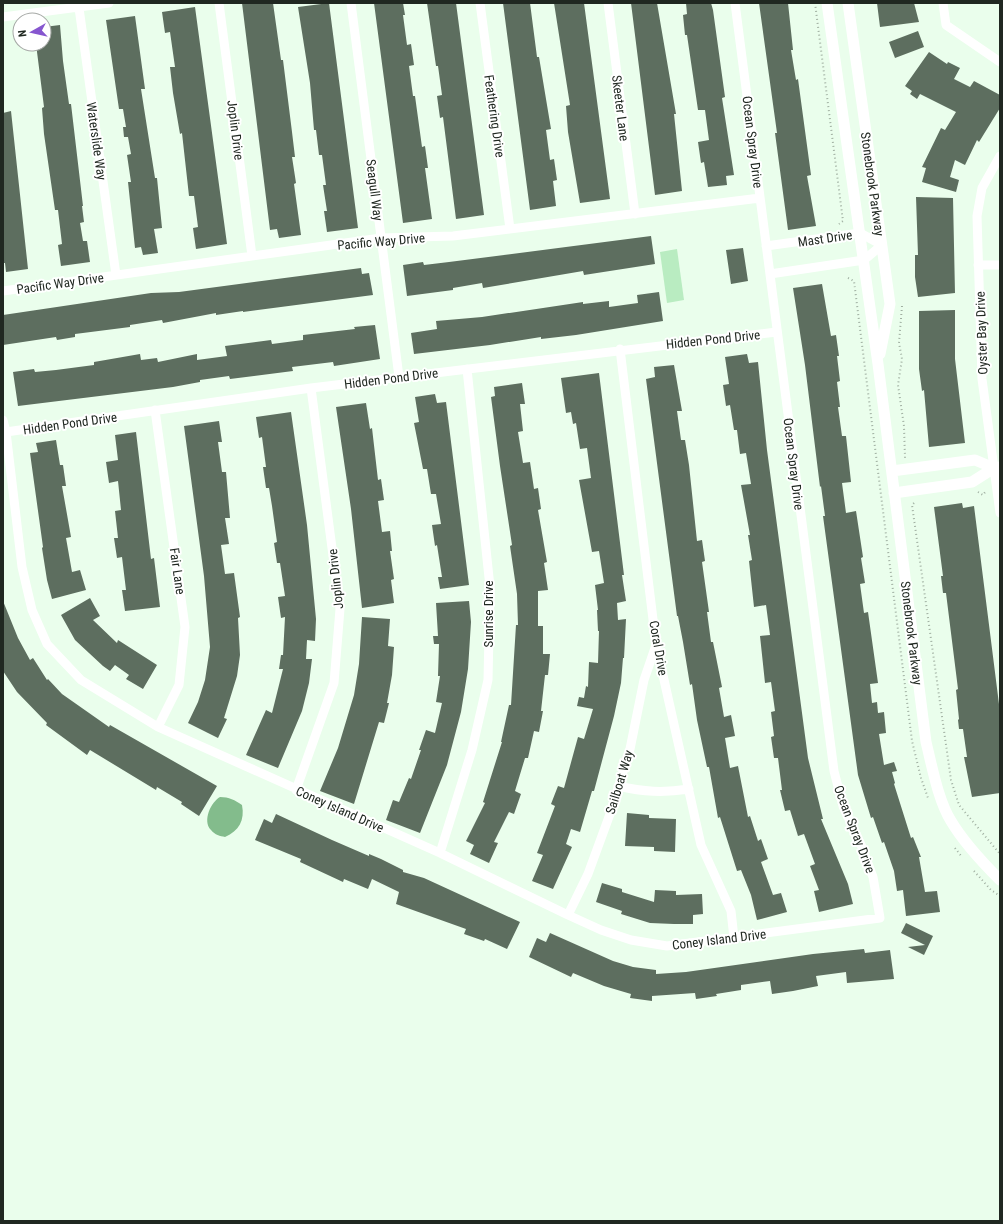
<svg xmlns="http://www.w3.org/2000/svg" width="1003" height="1224" font-family="'Roboto Condensed',sans-serif">
<rect width="100%" height="100%" fill="#eafeec"/>
<path fill="#b9ecc1" d="M677,249l7,51 -17,3 -7,-51z"/>
<path fill="#83bc8c" d="M220,797c9,0 15,3 22,8 3,15 -3,26 -17,32 -5,-1 -10,-2 -14,-7 -9,-9 0,-28 9,-33z"/>
<path fill="#5d6e5f" d="M242,3h31l8,57h2l9,72 3,25h-3l4,26 -2,1 7,51 -22,3 -2,-9 -7,1z
M329,3l29,225 -31,4 -3,-21h3l-4,-26h3l-4,-30h-3l-3,-25h-2l-4,-47 -12,-76z
M374,3h29l2,12h-2l4,30 4,-1 3,21 -5,1 4,30h2l7,51 3,-1 3,22h-3l7,51 -29,4z
M427,3h29l28,212 -28,4 -13,-102 -3,1 -3,-22 5,-1 -4,-29h-2z
M503,3h27l7,54h2l12,72 -5,1 4,30 4,-1 3,21 -4,1 3,25 -26,4z
M554,3h30l26,196 -30,4 -12,-71 -2,-26 4,-1z
M631,3h26l19,111h-2l8,77 -27,4z
M686,3h25l2,7 12,87 -3,1 12,77 -8,1 1,9 -19,2 -4,-25 -3,1 -3,-21 11,-2 -4,-30h-7l-11,-75h-2l-2,-20 4,-1z
M759,3h29l5,47h-2l5,30 2,-1 13,96 -4,1 9,50 -28,4 -13,-97h2z
M877,3h37l5,19 -39,5z
M195,7l32,237 -31,5 -3,-21 5,-1 -4,-31h-5l-7,-63 -2,1 -7,-41 -3,-26h5l-5,-35 -5,1 -3,-21z
M135,16l10,73h-4l14,89h2l5,50 -8,1 4,24 -15,2 -2,-8 -6,1 -7,-66h3l-4,-27 4,-1 -3,-17h-4l-1,-10h3l-3,-18h-4l-13,-89z
M60,25l3,36 6,43h2l12,102h-1l2,16 -4,1 3,18h4l3,21 -29,4 -3,-21 4,-1 -4,-34h-3l-11,-76 -2,-26 2,-1 -8,-63h8v-17z
M918,31l6,16 -29,11 -6,-16z
M929,52l18,12 1,-2 12,6 -6,11 16,8 4,-6 26,14v13l-21,34 -2,-2 -12,25 -10,-5 -5,17 9,3 -3,12 -34,-10 4,-14 -4,-1 19,-39 4,2 11,-18 -36,-18 -3,5 -7,-5 2,-3 -7,-5z
M11,111l17,158 -22,3 -1,-9h-2v-150z
M916,197l37,1 2,95 -37,4 -3,-20v-22h3z
M651,236l4,28 -71,11 -1,-4 -100,17 -1,-5 -29,5v2l-46,6 -4,-31 20,-3 1,3 25,-3z
M743,248l5,33 -17,3 -5,-34z
M361,268l1,6 7,-1 4,22 -130,17v-1l-27,4v-2l-53,10 -1,-3 -32,5v2l-55,7v3l-18,3 -1,-3 -53,8v-30l148,-22 28,-1z
M822,284l9,52 5,-1 3,21h-2l3,25 -3,1 3,25h-2l4,29h4l5,46 -9,1 4,30 10,-2 7,46 -2,1 4,25 -5,1 4,29 4,-1 10,71 -8,1 2,19 5,-1 1,11 6,-1 2,21 -7,1 5,31 10,-3 3,9 -5,1 3,11 -1,1 17,54 2,-1 8,20h-2l6,35 12,-1 3,21 -34,4 -3,-26 -6,1 -3,-20 -10,-29 -2,1 -9,-26 -2,1 -13,-43 -35,-259h2l-4,-30 -1,1 -15,-122 -12,-77z
M659,292l4,29 -87,14 -35,4v-2l-51,8 -76,9 -3,-21 26,-4 -1,-8 46,-4 101,-15v2l26,-3v6l29,-4 -1,-8z
M955,310v49l10,84 -36,4 -5,-57 -2,1 -3,-22v-58z
M375,325l5,34 -46,7 -1,-4 -41,5 1,4 -63,8 -1,-3 -29,4v2l-27,5 -155,19 -5,-34 21,-3 1,3 21,-2 38,-5v-3l46,-8 1,6 16,-2 1,4 39,-8v6l30,-4 -2,-10 46,-6 1,4 31,-4v-5l52,-6 -1,-2z
M747,354l2,9 9,-1 9,88 41,308 15,61h-2l27,65 5,20 -34,8 -5,-21 5,-1 -9,-24 5,-2 -11,-30 -6,2 -8,-26 -5,1 -5,-21h2l-4,-32h-4l-3,-21 3,-1 -3,-24 4,-1 -4,-29 -6,1 -5,-47 10,-1 -4,-30 -12,2 -5,-46 3,-1 -4,-25h2l-9,-50 10,-1 -5,-31 -6,1 -3,-24h-3l-4,-25 -4,1 -3,-21 6,-1 -4,-27z
M674,365l8,46h-5l4,29h4l4,25 8,76 5,-1 3,21 -3,1 7,50h-2l4,30h2l9,45 -3,1 5,29 7,-2 4,21 -10,2 5,30 8,-2 10,51 2,-1 8,25 3,-2 7,20 -7,3 12,33 8,-2 6,19 -30,8 -6,-25 -10,-25 -4,1 -17,-54 -2,1 -9,-51h-2l-10,-47 -5,-36 -2,1 -7,-43 -5,-26h-1l-31,-237 9,-2 -1,-10z
M599,373l25,202h-2l4,26 -9,2 1,17 8,-1 -2,39h-1l-2,25 -7,33 -20,75h-2l-12,41 -9,-3 -5,15 6,3 -19,42 -21,-8 11,-26 -6,-2 18,-47 -4,-2 7,-18 6,2 14,-51 6,2 9,-30 -16,-3 2,-9 5,1 2,-12 2,1 1,-25 9,1 1,-32h-1l-1,-21h1l-3,-25 9,-2 -5,-32 -7,1 -13,-72 12,-2 -4,-30 -7,1 -4,-26 -3,1 -2,-12 -5,1 -5,-35z
M522,383l3,21h-5l3,27 -5,1 5,31 7,-1 4,27 4,-1 3,21 -3,1 9,52 -3,1 4,27 -10,1v35h5v28h7l-2,21h-3l-4,36h2l-4,21 -5,-1 -6,27h-3l-10,33 6,3 -7,20 -5,-2 -15,30 4,1 -9,20 -19,-9 4,-9 -8,-4 19,-38 -2,-1 19,-60h-1l8,-37h2l5,-80h2l-1,-31 -7,-48 2,-1 -12,-79 -9,-69 4,-1 -1,-9z
M435,394l2,9 9,-1 23,183 -29,4 -2,-12h4l-5,-32 -2,1 -3,-21 9,-1 -5,-30h-5l-4,-25h-4l-9,-46 5,-1 -4,-25z
M366,403l4,26 2,-1 6,52 3,-1 3,21 -6,1 4,31 8,-1 2,20h-2l4,28 -3,1 3,23 -32,5 -11,-99 -15,-102z
M291,412l16,113 9,94 -1,22 -8,-1 -1,19h6l-3,24 -7,28 -24,57 -32,-13 20,-45 6,3 11,-44h-4l2,-14h2l2,-38 -4,1 -3,-21 7,-1 -5,-33h-3l-3,-20 3,-1 -5,-36 -3,-18h-3l-3,-21h3l-4,-30 -3,1 -3,-21z
M219,421l3,21h-4l4,30h4l4,46h-5l4,26 -8,1 4,29 9,-1 6,44 -2,1 2,37 -3,21 -13,42 3,1 -9,19 -30,-15 10,-21 7,-22 5,-33 -6,-71 -20,-150z
M136,432l15,127 3,-1 6,49 -35,4 -3,-21h4l-4,-33 -5,1 -3,-20h4l-3,-27 6,-1 -3,-29 -9,2 -3,-21 12,-2 -3,-25z
M56,440l4,25h3l3,21h-4l9,51 -5,1 6,34 8,-2 6,20 -34,9 -5,-19 -5,-32 1,-1 -13,-94 8,-1 -2,-9z
M962,503l1,5 11,-2 26,206v81l-28,4 -8,-40h3l-4,-28h-4l-1,-9 1,-1 -3,-29 2,-1 -12,-96h-3l-2,-17h2l-9,-69z
M90,598l10,18 -7,4 24,23 1,-3 39,25 -14,24 -17,-10 3,-4 -14,-10 -5,6 -7,-5 -28,-26 -14,-25z
M3,601l15,37 12,22 3,-2 14,22 1,-1 14,15 47,33 1,-2 107,61 -18,30 -18,-12 1,-2 -25,-15 -1,3 -66,-40 -3,5 -41,-30 1,-2 -30,-31 -14,-21z
M469,601l2,21 -3,47 -7,43 -14,53 -27,68 -34,-13 7,-20 6,2 10,-24 2,1 10,-29h-2l7,-20 9,3 7,-30 -6,-1 4,-26h-2l1,-32h-5l-1,-8h5l-2,-33z
M362,617l28,2 -2,27 6,1 -2,28 -5,28h2l-5,20 -5,-1 -25,82 -34,-13 18,-43 16,-53 5,-31z
M627,813l22,2v3l27,1 -1,33 -21,-1v-4l-29,-1z
M276,814l56,26 37,16v-2l12,5 22,11v2l21,6 96,44 -13,27 -22,-10 -1,2 -20,-7 2,-5 -70,-25 3,-12 -27,-13 -4,10 -24,-10 -1,3 -43,-20 1,-3 -46,-19 9,-21 8,4z
M602,883l20,6v3l32,10 1,-12 21,1v4l26,-1 1,20 -10,1v9h-19l-24,-1 -29,-9 1,-3 -26,-9z
M906,923l27,13 -9,19 -16,-8 17,-2 -24,-12z
M550,933l63,28 20,6 23,3v4l30,-2 127,-18 51,-5 1,4 25,-3 4,29 -47,4 -1,-11 -30,4 2,10 -25,5 -21,3 -2,-13 -29,4v5l-25,4 1,2 -21,3 -1,-6 -43,3v5l-22,-3 1,-4 -27,-8 -31,-13 -2,4 -42,-20 8,-19 9,4z"/>
<g fill="none" stroke-linecap="round" stroke-linejoin="round">
<path stroke="#a0afa1" stroke-width="2" stroke-dasharray="1 3" stroke-linecap="butt" d="M815,3l28,218 -4,3
M848,278l6,3 58,460 9,37 7,20
M902,306l-3,37 3,16 -4,26 6,41 1,32
M978,492l5,3 3,-4
M914,503l-2,2 39,275 8,25 41,49
M955,848l7,9
M974,871l17,19 9,6"/>
<path stroke="#fff" stroke-width="9" d="M219,3l33,253
M351,3l48,374
M480,3l30,226
M608,3l27,211
M943,3l3,22 54,37
M79,8l37,267
M3,17l106,-14
M1000,156l-18,32 -5,28 5,163 18,134
M766,246l94,-13 22,12 -18,15 -94,14
M978,265h22
M3,291l378,-53 72,-2 307,-38
M620,349l36,295 45,201 30,66 3,27
M155,410l30,217 -6,58 -21,42
M3,420l3,12 16,135 10,43 15,34 34,36 77,47 282,126 128,62 33,15 30,10 36,6 213,-28 -7,-41 -11,-30 -19,-41 -9,-35 -99,-768
M6,432l305,-44 466,-56
M618,786c26,6 45,7 71,3
M296,790l38,-107 6,-74 -29,-221
M440,853l32,-103 16,-70 2,-93 -23,-218
M568,915l20,-41 22,-60 20,-65 14,-69 12,-35"/>
<path stroke="#fff" stroke-width="11" d="M827,3l51,361 48,378c6,24 12,58 25,79 13,22 31,41 49,59
M848,3l42,301 -10,50
M892,471l83,-11 19,8
M894,493l78,-11 22,-14 6,-1"/>
</g>
<g text-anchor="middle" stroke-width="4" stroke-linejoin="round" paint-order="stroke">
<g font-size="13" fill="#202821" stroke="#fff">
<text transform="translate(621 108) rotate(83)" y="5">Skeeter Lane</text>
<text transform="translate(495 116) rotate(82)" y="5">Feathering Drive</text>
<text transform="translate(236 130) rotate(83)" y="5">Joplin Drive</text>
<text transform="translate(97 141) rotate(82)" y="5">Waterslide Way</text>
<text transform="translate(753 142) rotate(83)" y="5">Ocean Spray Drive</text>
<text transform="translate(873 184) rotate(82)" y="5">Stonebrook Parkway</text>
<text transform="translate(375 190) rotate(83)" y="5">Seagull Way</text>
<text transform="translate(825 238) rotate(-8)" y="5">Mast Drive</text>
<text transform="translate(381 241) rotate(-5)" y="5">Pacific Way Drive</text>
<text transform="translate(60 283) rotate(-8)" y="5">Pacific Way Drive</text>
<text transform="translate(981 333) rotate(-92)" y="5">Oyster Bay Drive</text>
<text transform="translate(713 339) rotate(-6)" y="5">Hidden Pond Drive</text>
<text transform="translate(391 378) rotate(-7)" y="5">Hidden Pond Drive</text>
<text transform="translate(70 423) rotate(-8)" y="5">Hidden Pond Drive</text>
<text transform="translate(794 464) rotate(83)" y="5">Ocean Spray Drive</text>
<text transform="translate(178 571) rotate(82)" y="5">Fair Lane</text>
<text transform="translate(335 579) rotate(-96)" y="5">Joplin Drive</text>
<text transform="translate(488 614) rotate(-90)" y="5">Sunrise Drive</text>
<text transform="translate(912 633) rotate(83)" y="5">Stonebrook Parkway</text>
<text transform="translate(659 648) rotate(80)" y="5">Coral Drive</text>
<text transform="translate(619 782) rotate(-73)" y="5">Sailboat Way</text>
<text transform="translate(340 809) rotate(24)" y="5">Coney Island Drive</text>
<text transform="translate(855 829) rotate(69)" y="5">Ocean Spray Drive</text>
<text transform="translate(719 939) rotate(-7)" y="5">Coney Island Drive</text>
</g>
</g>
<rect width="1003" height="1224" fill="none" stroke="#202821" stroke-width="8"/>
<g transform="translate(32 32) rotate(262)"><circle r="19" fill="#ffffff" stroke="#a6a9a6"/>
<path d="M0-3L7 15L0 10L-7 15Z" fill="#8656cf"/>
<text y="-6" font-size="11" font-weight="bold" text-anchor="middle" fill="#202821">N</text>
</g>
</svg>
